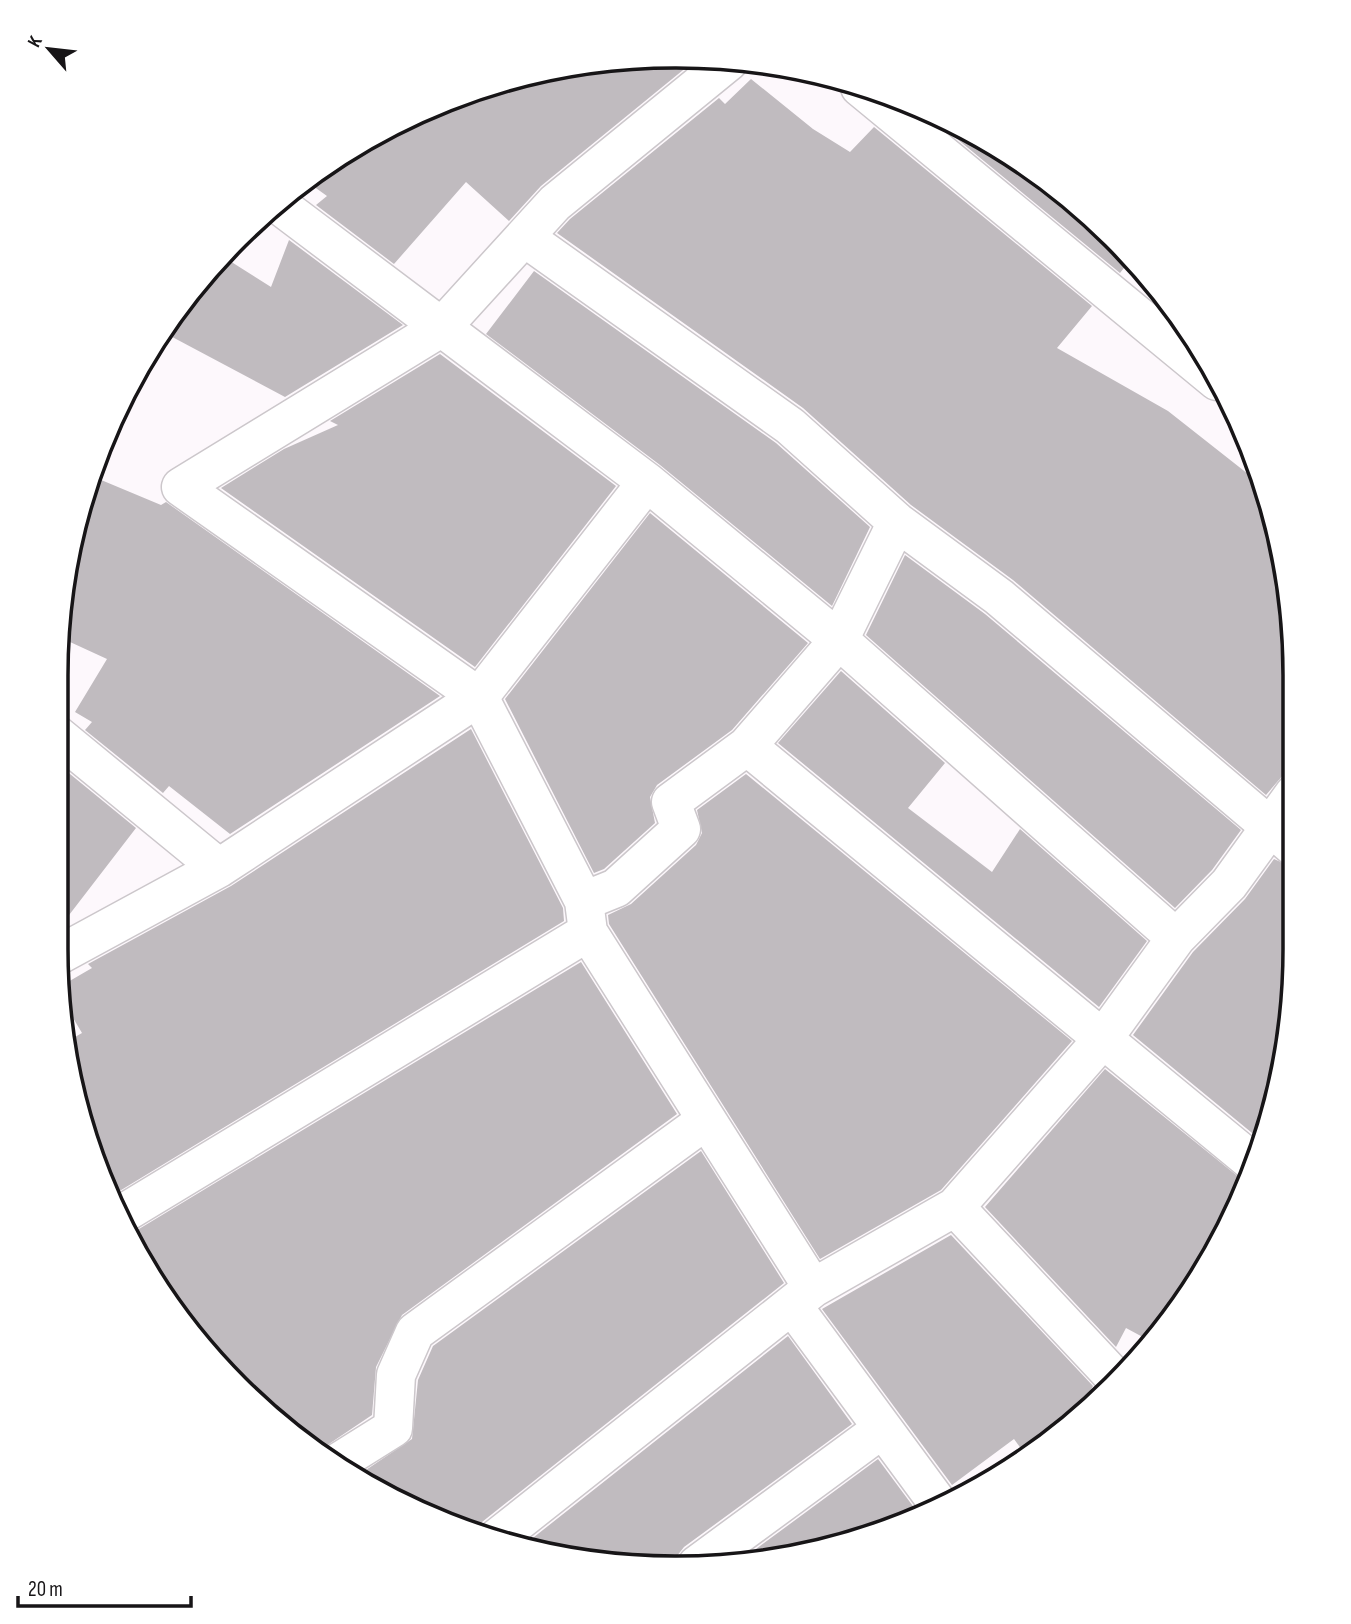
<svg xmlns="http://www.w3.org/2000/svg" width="1351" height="1624" font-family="'Sofia Sans Condensed',sans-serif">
<rect width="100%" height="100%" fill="#fdf8fc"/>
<path fill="#c0bbbf" d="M678,56l10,10 -147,120 -32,35 -43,-39 -72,82 -78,-59 11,-9 -21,-15 25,-20 107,-58 116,-35z
M751,79l62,50 37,23 24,-25 218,179 -35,42 111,63 94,74 21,69 12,121v97l-11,2 -18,21 -253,-215 -102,-75 -108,-97 -246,-175 13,-14 149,-121 6,6z
M917,106l102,54 94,77 18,22 -11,14z
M289,240l114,85 -118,72 -124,-66 61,-75 49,31z
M534,271l242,172 94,84 -38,79 -172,-141 -174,-131z
M440,354l176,132 -141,181 -254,-179 63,-39 54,-24 -8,-4z
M94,477l67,28 5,-3 274,194 -210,138 -61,-48 -6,7 -78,-63 7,-8 -17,-10 32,-53 -50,-23z
M650,513l158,130 -76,87 -75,55 -7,12 5,26 -51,46 -10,4 -89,-174z
M905,555l80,59 256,216 -29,40 -37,38 -309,-273z
M841,671l104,92 -37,45 84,64 28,-43 127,112 -48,66 -321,-264z
M471,729l92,179 1,13 -451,274 -36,-87 -9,-67 14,-8 -19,-32 -2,-15 31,-18 -4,-4 143,-78z
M59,765l77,63 -80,104 1,-165z
M746,774l326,267 -131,149 -121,69 -211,-335 -1,-9 23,-11 65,-59 6,-12 -5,-23z
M1274,859l20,9v121l-31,153 -130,-107 60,-83 52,-53z
M581,962l96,152 -275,201 -26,52 -4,48 -55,37 -80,-66 -98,-128 -10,-23z
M1105,1069l141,114 -34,76 -60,83 -26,-14 -10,19 -131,-140z
M701,1151l83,132 -302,239 -7,13 -118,-59 55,-37 6,-59 15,-34z
M951,1235l142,151 -15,26 -51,45 -13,-18 -62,46 -130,-176z
M788,1336l64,88 -168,123 -15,19 -34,1 -111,-22z
M878,1459l43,58 -156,43 -9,-11z"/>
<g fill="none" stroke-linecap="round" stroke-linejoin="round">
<g stroke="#ccc7cb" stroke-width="41">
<path id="street" d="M729,61l-174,142 -113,124 -261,160 298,210 105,204 4,31 225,356
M524,237l266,189 107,96 102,75 295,250
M647,482l192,158 337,298
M57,735l162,133
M747,746l508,418
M584,901l32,-13 65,-59 -10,-27 76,-56 92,-106 58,-118
M57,956l162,-88 260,-171 168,-215 -369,-278
M955,1207l161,172
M121,1215l467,-283
M792,1305l148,201
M334,1465l59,-37 3,-53 19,-43 290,-211
M496,1539l317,-251 142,-81 147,-167 74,-102 53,-54 65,-90
M697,1565l185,-136"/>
</g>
<g stroke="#ccc7cb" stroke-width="41">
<path id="secondary" d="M860,87l357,294"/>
</g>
<use href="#street" stroke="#fff" stroke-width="38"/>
<use href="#secondary" stroke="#fff" stroke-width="38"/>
</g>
<path d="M0 0H1351V1624H0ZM675 68H676A607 607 0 0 1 1283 675V949A607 607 0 0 1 676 1556H675A607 607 0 0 1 68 949V675A607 607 0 0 1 675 68Z" fill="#fff" fill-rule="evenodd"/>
<path fill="none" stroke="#171517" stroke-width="3.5" d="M675 68H676A607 607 0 0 1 1283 675V949A607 607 0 0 1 676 1556H675A607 607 0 0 1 68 949V675A607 607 0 0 1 675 68Z"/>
<g transform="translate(49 49) rotate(298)" stroke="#ffffff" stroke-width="5" paint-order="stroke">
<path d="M0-5L12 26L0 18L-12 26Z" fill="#171517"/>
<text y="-10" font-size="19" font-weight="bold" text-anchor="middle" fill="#171517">K</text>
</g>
<path d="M18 1596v10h173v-10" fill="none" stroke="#171517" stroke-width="3.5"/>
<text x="28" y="1596" font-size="21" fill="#171517" stroke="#ffffff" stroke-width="5" paint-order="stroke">20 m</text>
</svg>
